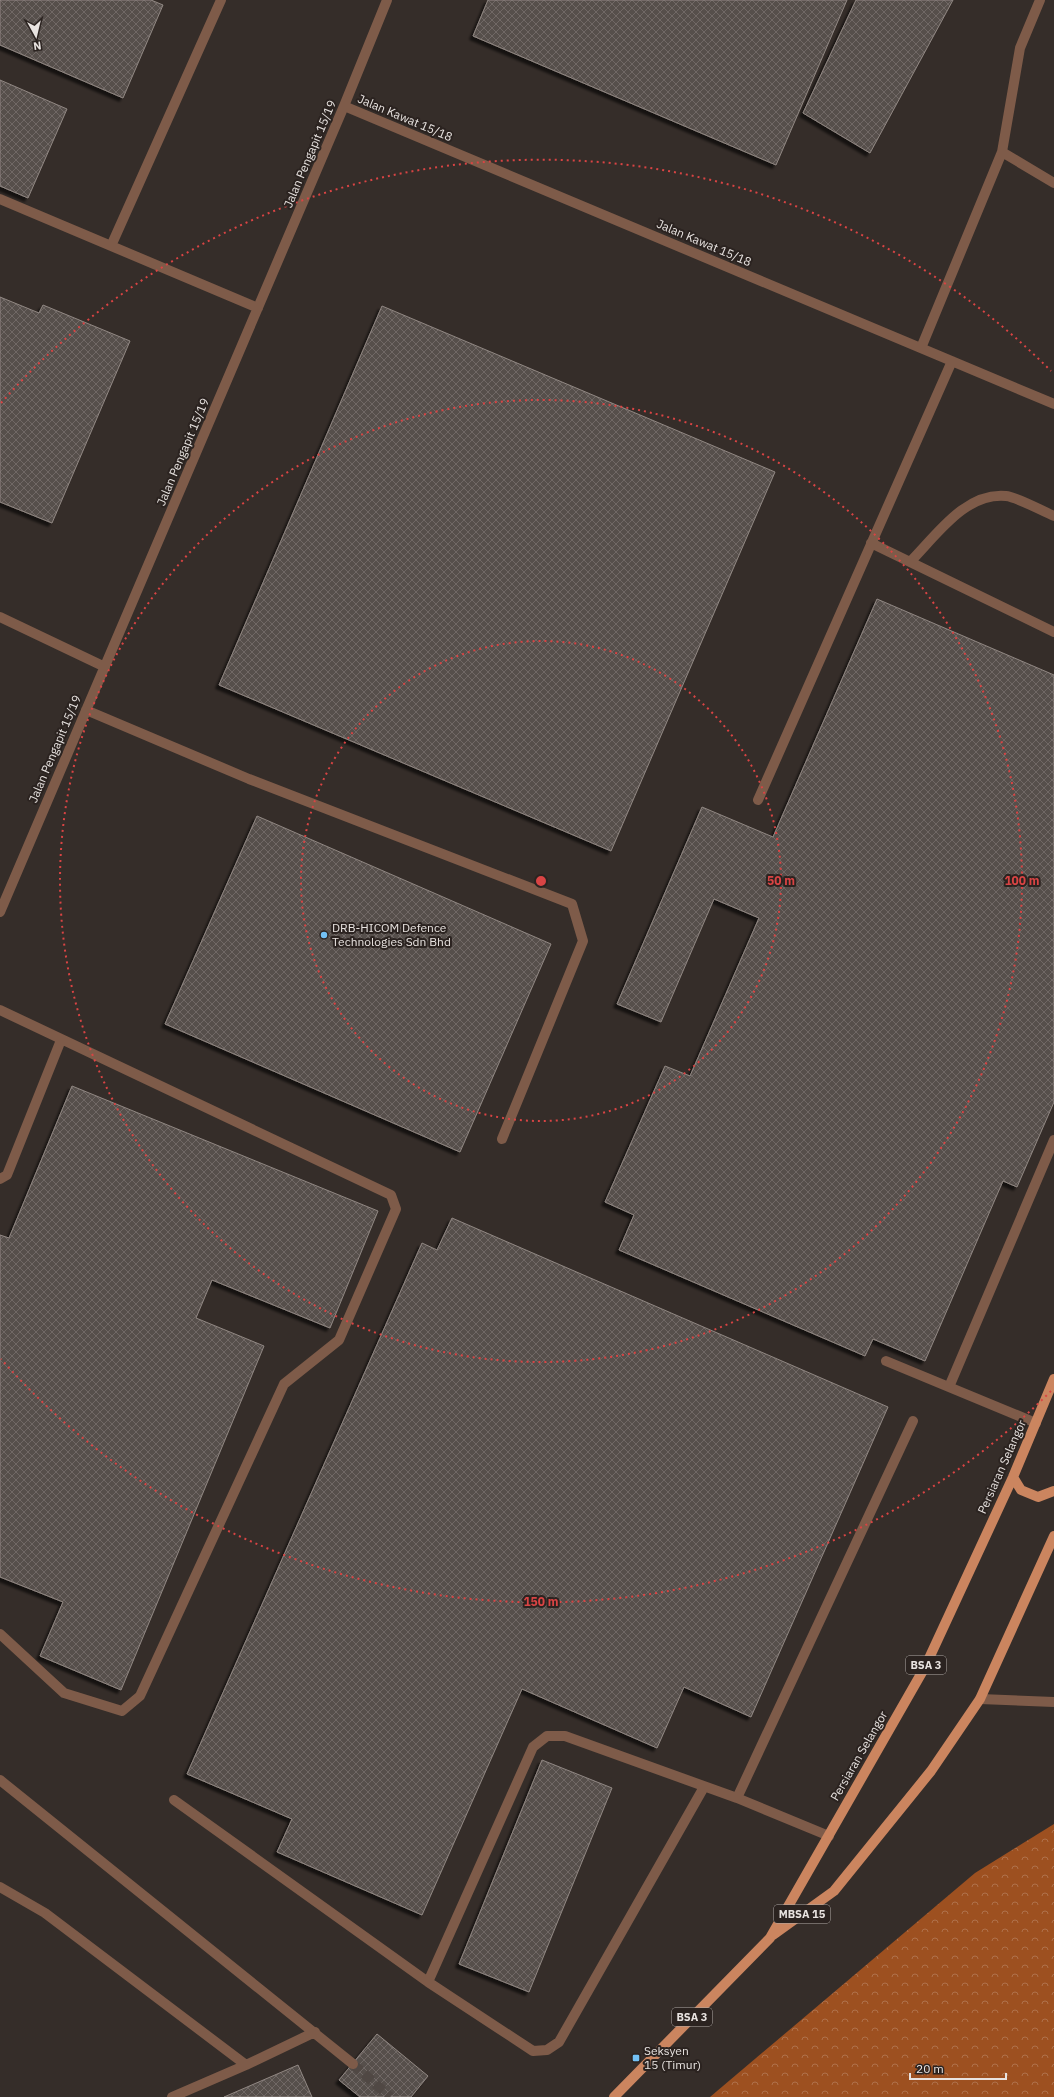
<svg xmlns="http://www.w3.org/2000/svg" width="1054" height="2097" font-family="'IBM Plex Sans',sans-serif">
<defs>
<pattern id="forest-crowns" width="20" height="18" patternUnits="userSpaceOnUse"><rect width="20" height="18" fill="#9d5020"/><path d="M2 6a3 3 0 1 1 6 0M12 15a3 3 0 1 1 6 0" fill="none" stroke="#af714b"/></pattern>
<pattern id="building-cross-hatch" width="8" height="8" patternUnits="userSpaceOnUse"><rect width="8" height="8" fill="#574f4b"/><path d="M0 0l8 8M0 8l8-8" fill="none" stroke="#6f6865"/></pattern>
<filter id="shadow"><feDropShadow dx="-3.5" dy="3.5" stdDeviation="1" flood-color="#0009"/></filter>
</defs>
<rect width="100%" height="100%" fill="#352d29"/>
<path fill="url(#forest-crowns)" d="M1054,1824v273h-344l265,-224z"/>
<path fill="url(#building-cross-hatch)" stroke="#918883" filter="url(#shadow)" d="M0,0h151l12,5 -40,93 -123,-53z
M488,0h359l-71,165 -303,-129z
M856,0h97l-83,153 -67,-40z
M0,80l67,29 -39,89 -28,-12z
M0,297l39,16 4,-8 87,36 -78,182 -52,-21z
M382,306l393,166 -164,379 -392,-166z
M877,599l177,76v427l-37,85 -14,-6 -78,180 -52,-22 -8,17 -246,-106 15,-35 -29,-13 60,-136 25,10 69,-158 -45,-19 -53,123 -44,-18 85,-197 71,30z
M257,816l294,128 -91,208 -295,-128z
M72,1086l306,125 -48,117 -118,-48 -16,38 68,28 -143,344 -81,-34 23,-54 -63,-25v-342l9,3z
M452,1218l436,189 -137,310 -67,-30 -27,61 -135,-59 -100,226 -145,-63 15,-33 -105,-45 235,-531 15,7z
M542,1760l70,28 -83,204 -70,-28z
M377,2034l51,42 -17,21h-51l-21,-17z
M298,2065l14,32h-88z"/>
<g fill="none" stroke-linecap="round" stroke-linejoin="round">
<path stroke="#504844" stroke-width="10" stroke-dasharray="10 5" stroke-linecap="butt" d="M353,2064l37,33"/>
<path stroke="#7e5b49" stroke-width="10" d="M344,106l710,298
M1002,152l18,-104 20,-48
M0,199l258,109
M111,246l110,-246
M921,348l81,-196 52,31
M871,543l183,89
M910,562c26,-26 55,-70 96,-66 11,1 36,15 48,20
M0,617l105,50
M86,710l163,69 323,125 11,37 -81,198
M758,800l194,-439
M0,912l344,-806 43,-106
M0,1010l391,185 5,14 -57,131 -55,44 -144,312 -18,15 -58,-18 -64,-59
M0,1179l7,-4 54,-135
M886,1361l150,62
M949,1387l105,-247
M980,1699l74,3
M0,1780l353,284
M737,1798l176,-377
M174,1800l254,182 105,69 14,-1 12,-8 145,-255
M0,1887l45,26 201,152
M428,1982l105,-235 14,-11h18l172,62 92,38
M172,2097l74,-32 69,-33"/>
<path stroke="#cb855f" stroke-width="10" d="M1013,1477l8,13 17,7 16,-6
M773,1935l61,-44 97,-120 49,-72 74,-163
M614,2097l156,-159 155,-271 88,-190 41,-98"/>
</g>
<g fill="none" stroke="#d94444" stroke-width="2" stroke-dasharray="2 4">
<circle cx="541" cy="881" r="240"/>
<circle cx="541" cy="881" r="481"/>
<path d="M1051 1391A721 721 0 0 1 1 1359M1 403A721 721 0 0 1 1051 371"/>
</g>
<g fill="#73c1f5" stroke="#2b2320" stroke-width="1.5">
<circle cx="324" cy="935" r="4"/>
<rect x="632" y="2054" width="8" height="8" rx="2"/>
</g>
<g text-anchor="middle" stroke-width="4" stroke-linejoin="round" paint-order="stroke">
<g fill="#2b2320" stroke="#afa9a6" stroke-width="1">
<rect x="906" y="1656" width="40" height="18" rx="3"/>
<rect x="774" y="1905" width="56" height="18" rx="3"/>
<rect x="672" y="2008" width="40" height="18" rx="3"/>
</g>
<g font-size="11" font-weight="bold" fill="#e8e3e0">
<text x="926" y="1669">BSA 3</text>
<text x="802" y="1918">MBSA 15</text>
<text x="692" y="2021">BSA 3</text>
</g>
<g font-size="12" fill="#e8e3e0" stroke="#2b2320">
<text transform="translate(405 118) rotate(23)" y="4">Jalan Kawat 15/18</text>
<text transform="translate(310 154) rotate(-67)" y="4">Jalan Pengapit 15/19</text>
<text transform="translate(704 243) rotate(23)" y="4">Jalan Kawat 15/18</text>
<text transform="translate(183 452) rotate(-67)" y="4">Jalan Pengapit 15/19</text>
<text transform="translate(55 749) rotate(-67)" y="4">Jalan Pengapit 15/19</text>
<text transform="translate(1002 1467) rotate(-66)" y="4">Persiaran Selangor</text>
<text transform="translate(859 1756) rotate(-60)" y="4">Persiaran Selangor</text>
</g>
<g font-size="12" fill="#e8e3e0" stroke="#2b2320" text-anchor="start">
<text x="332" y="932">DRB-HICOM Defence<tspan x="332" dy="14">Technologies Sdn Bhd</tspan></text>
<text x="644" y="2055">Seksyen<tspan x="644" dy="14">15 (Timur)</tspan></text>
</g>
</g>
<circle cx="541" cy="881" r="6" fill="#d94444" stroke="#2b2320" stroke-width="2"/>
<g font-size="12" text-anchor="middle" font-weight="bold" fill="#d94444" stroke="#2b2320" stroke-width="4" stroke-linejoin="round" paint-order="stroke">
<text x="781" y="885">50 m</text>
<text x="1022" y="885">100 m</text>
<text x="541" y="1606">150 m</text>
</g>
<g transform="translate(36 36) rotate(172)" stroke="#2b2320" stroke-width="3" paint-order="stroke">
<path d="M0-3L7 15L0 10L-7 15Z" fill="#e8e3e0"/>
<text y="-6" font-size="11" font-weight="bold" text-anchor="middle" fill="#e8e3e0">N</text>
</g>
<path d="M910 2073v6h96v-6" fill="none" stroke="#e8e3e0" stroke-width="2"/>
<text x="916" y="2073" font-size="12" fill="#e8e3e0" stroke="#2b2320" stroke-width="3" paint-order="stroke">20 m</text>
</svg>
